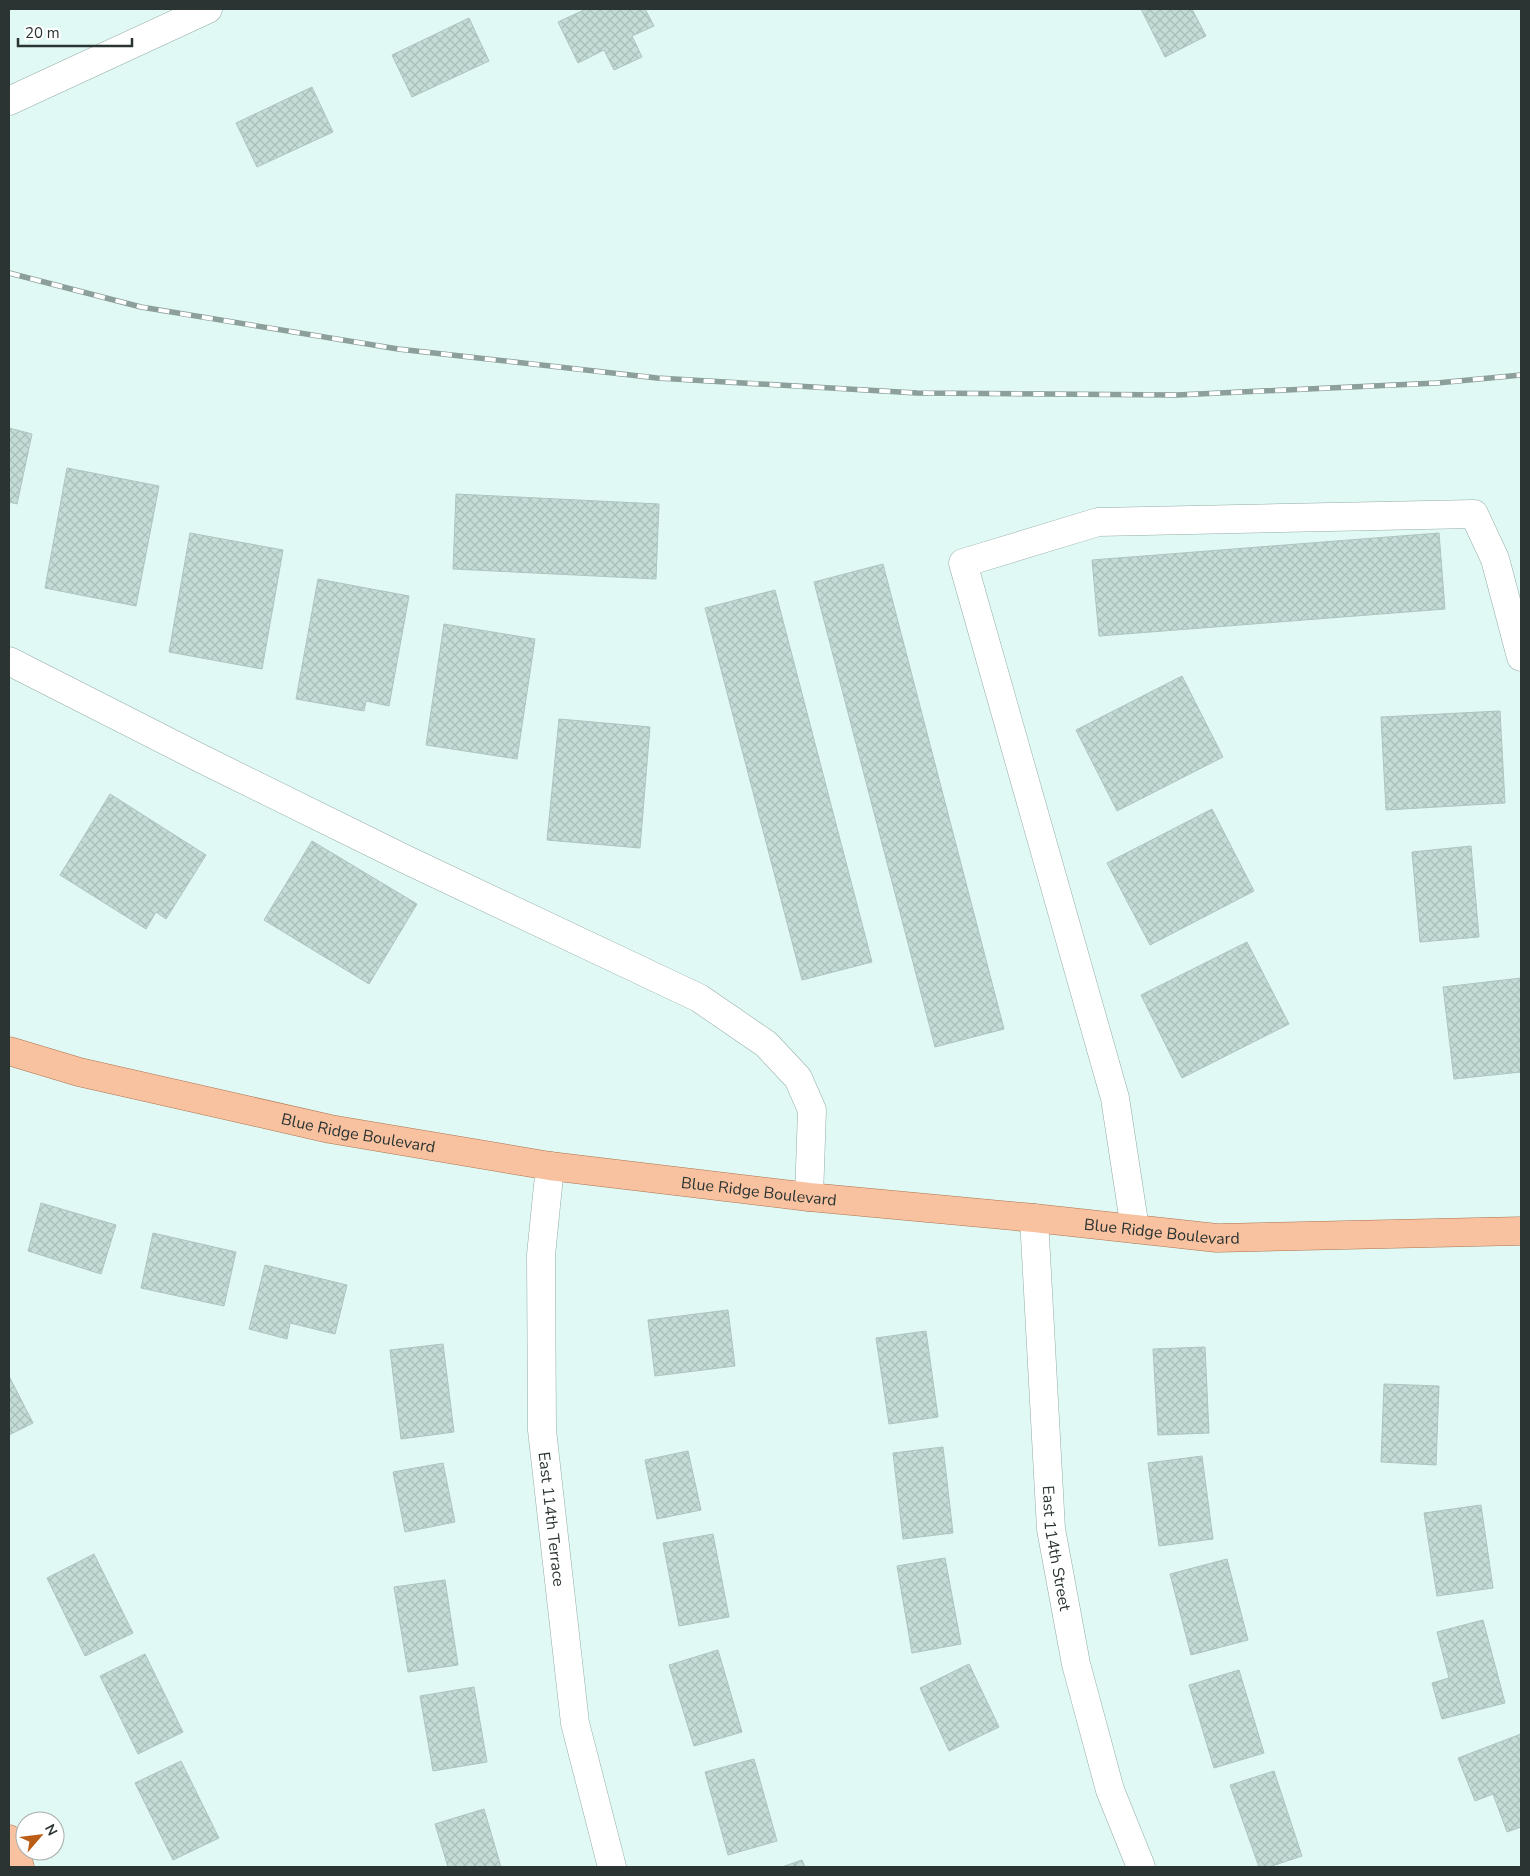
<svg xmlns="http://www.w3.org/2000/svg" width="1530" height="1876" font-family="'Nunito Sans',sans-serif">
<defs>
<pattern id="building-cross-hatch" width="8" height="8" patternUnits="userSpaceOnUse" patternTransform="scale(1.25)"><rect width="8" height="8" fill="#c4dcd7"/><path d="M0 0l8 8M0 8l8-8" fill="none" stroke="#a9bdb9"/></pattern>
</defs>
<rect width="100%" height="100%" fill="#e0f9f4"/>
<path fill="url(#building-cross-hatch)" stroke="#adc5c0" d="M586,9h59l9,17 -22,10 10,21 -28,13 -10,-20 -26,13 -20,-41z
M1141,9h51l14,27 -41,21z
M469,18l20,43 -77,36 -20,-42z
M312,87l21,45 -76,35 -21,-44z
M9,428l23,6 -15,70 -8,-2z
M67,468l92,18 -23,120 -91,-18z
M456,494l203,10 -3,75 -203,-10z
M190,533l93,17 -21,119 -93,-17z
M1439,533l6,76 -346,27 -7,-76z
M883,564l121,465 -69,18 -121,-465z
M318,579l91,17 -20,110 -23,-5 -2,10 -68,-12z
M775,590l97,372 -70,18 -97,-372z
M444,624l91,15 -18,120 -91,-14z
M1182,676l41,81 -106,54 -41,-81z
M1500,711l5,92 -119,7 -5,-93z
M559,719l91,8 -10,121 -93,-8z
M110,794l96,61 -40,64 -10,-7 -10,17 -86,-54z
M1212,809l42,82 -104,54 -43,-82z
M312,841l105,63 -48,80 -105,-64z
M1471,846l8,91 -59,5 -8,-90z
M1247,942l42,82 -107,54 -41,-83z
M1521,978v94l-67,7 -11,-92z
M41,1203l75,22 -15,49 -73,-23z
M153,1233l83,19 -12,54 -83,-18z
M265,1265l82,20 -12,49 -45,-11 -3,16 -38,-10z
M728,1310l7,56 -80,10 -7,-56z
M926,1331l12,86 -49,7 -13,-86z
M443,1344l11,88 -53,7 -11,-89z
M1205,1347l4,86 -51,2 -5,-86z
M9,1376l24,47 -24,12z
M1384,1384l55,2 -3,79 -55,-3z
M943,1447l10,86 -50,6 -10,-86z
M688,1451l13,59 -44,9 -12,-59z
M1202,1456l11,83 -54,7 -11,-83z
M443,1463l12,59 -50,10 -12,-60z
M1481,1505l12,83 -56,8 -13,-83z
M713,1534l16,83 -50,9 -16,-83z
M94,1554l39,79 -48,23 -38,-78z
M945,1558l16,86 -49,9 -15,-87z
M1227,1559l21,81 -57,15 -21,-81z
M445,1580l13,85 -50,7 -14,-85z
M1483,1620l22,83 -63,16 -10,-36 17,-5 -12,-46z
M718,1650l24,82 -48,14 -25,-81z
M145,1654l38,78 -45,22 -38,-78z
M969,1664l30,63 -50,24 -29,-63z
M1239,1670l25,83 -50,15 -25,-83z
M474,1687l13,75 -54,9 -13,-75z
M1521,1734v93l-14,5 -14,-38 -18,7 -17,-43z
M754,1759l23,82 -49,14 -23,-83z
M181,1761l38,77 -46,22 -38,-77z
M1274,1771l28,85 -33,11h-10l-29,-82z
M484,1809l17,58h-53l-13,-43z
M802,1860l3,7h-23z"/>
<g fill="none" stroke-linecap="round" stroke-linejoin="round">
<g stroke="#94aca7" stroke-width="29">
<g id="minor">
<path d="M9,101l199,-92"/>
<path d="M9,661l191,97 207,102 292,138 67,46 32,34 14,32 -3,87"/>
<path id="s1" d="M550,1166l-9,89 1,175 33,293 37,144"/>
<path id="s2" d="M1034,1218l17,311 25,135 34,126 31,77"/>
<path d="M1135,1229l-20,-131 -152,-535 135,-41 376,-8 21,45 26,98"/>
</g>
</g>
<g stroke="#ad744f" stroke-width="29">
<g id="major">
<path id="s3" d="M9,1051l70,21 251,57 220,37 259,31 225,21 183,20 304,-7"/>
<path d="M9,1839l11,28"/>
</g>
</g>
<use href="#minor" stroke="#fff" stroke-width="28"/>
<use href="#major" stroke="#f8c19f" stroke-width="28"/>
<g stroke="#8d9f9b" stroke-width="5.5">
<path id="rail" d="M9,273l132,34 257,42 259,29 260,15 260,2 260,-12 84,-8"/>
</g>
<use href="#rail" stroke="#fff" stroke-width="4" stroke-dasharray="11" stroke-linecap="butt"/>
</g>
<g text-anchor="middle" stroke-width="4" stroke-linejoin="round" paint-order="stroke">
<g font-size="16" fill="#2a3432" stroke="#fff">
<text dy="6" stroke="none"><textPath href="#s3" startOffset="359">Blue Ridge Boulevard</textPath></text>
<text dy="6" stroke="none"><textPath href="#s3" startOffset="764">Blue Ridge Boulevard</textPath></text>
<text dy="6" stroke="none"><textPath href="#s3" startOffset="1169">Blue Ridge Boulevard</textPath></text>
<text dy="6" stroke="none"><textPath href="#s1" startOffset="354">East 114th Terrace</textPath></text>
<text dy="6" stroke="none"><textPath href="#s2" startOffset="331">East 114th Street</textPath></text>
</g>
</g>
<rect width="1530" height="1876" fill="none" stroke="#2a3432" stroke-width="20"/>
<g transform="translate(40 1836) rotate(62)"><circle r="24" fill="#ffffff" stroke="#aaaead"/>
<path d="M0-4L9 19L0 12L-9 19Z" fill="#bc5d16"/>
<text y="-8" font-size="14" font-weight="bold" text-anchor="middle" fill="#2a3432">N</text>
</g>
<path d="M18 38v8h114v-8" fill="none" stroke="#2a3432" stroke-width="2.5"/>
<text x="25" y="38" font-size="15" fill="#2a3432" stroke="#ffffff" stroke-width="4" paint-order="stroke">20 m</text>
</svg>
